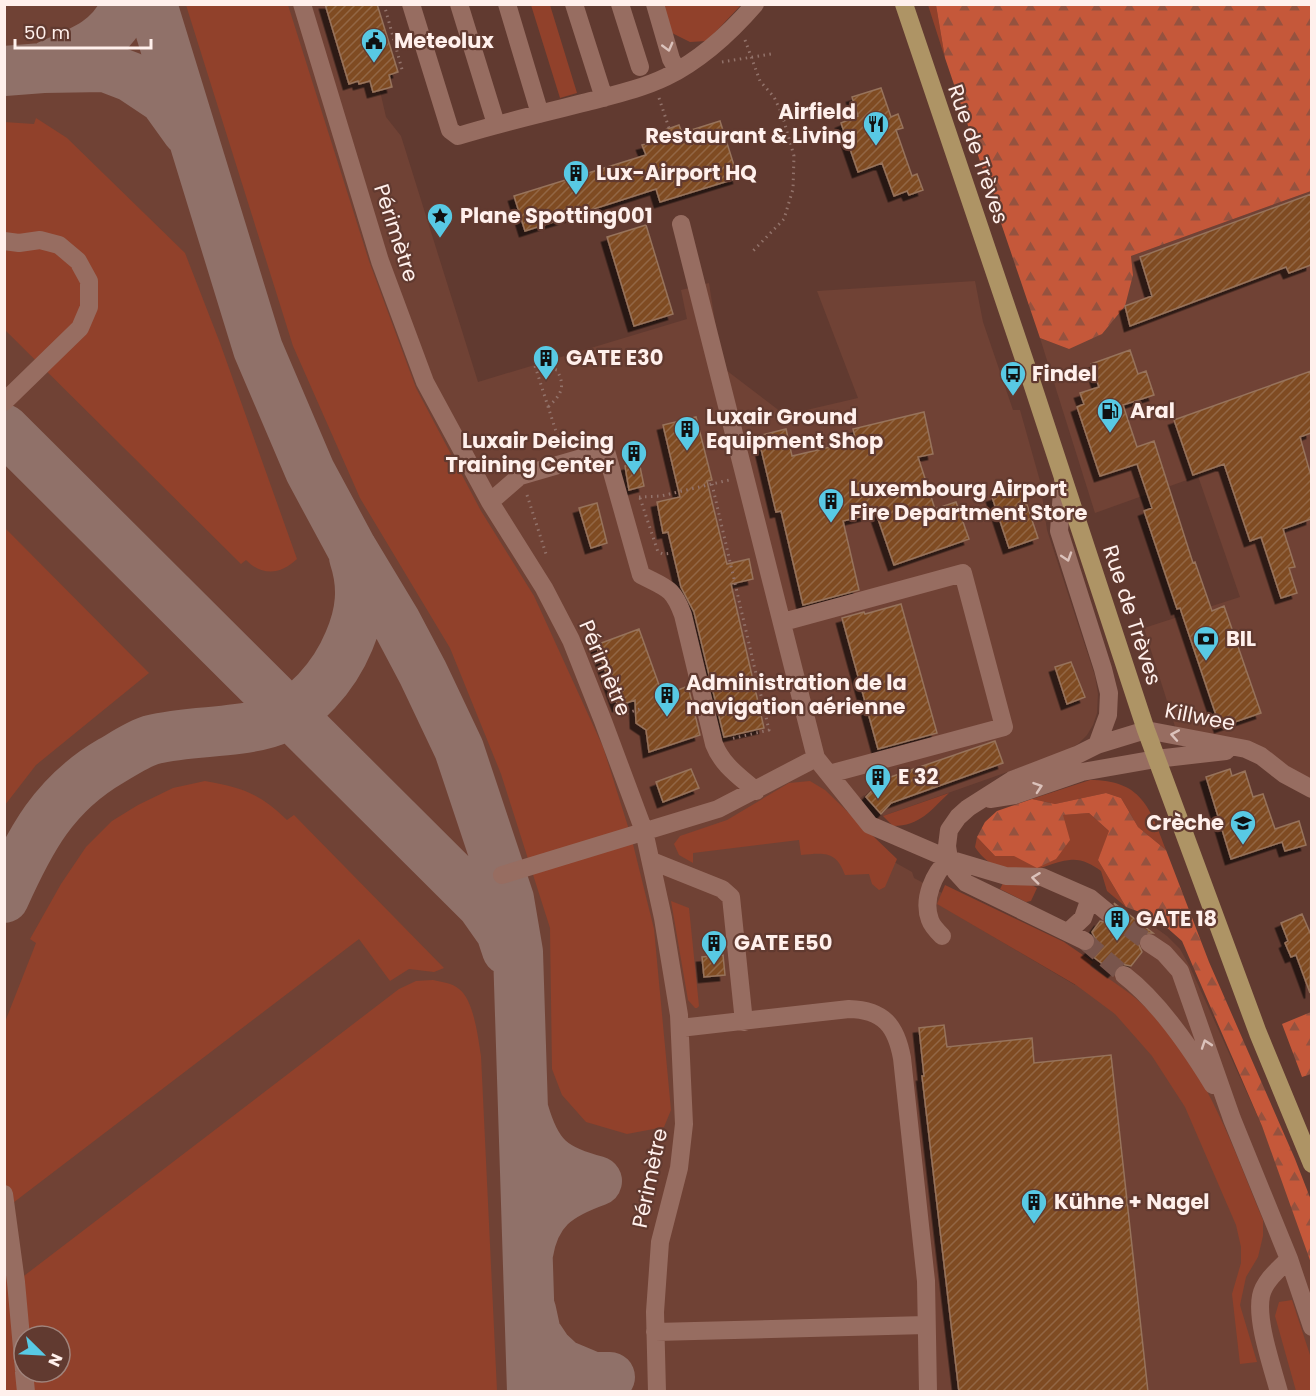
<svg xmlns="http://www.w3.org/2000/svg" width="1316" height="1396" font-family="Poppins,sans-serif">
<defs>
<pattern id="forest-firs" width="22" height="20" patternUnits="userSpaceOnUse" patternTransform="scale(1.5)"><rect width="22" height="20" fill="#c5583a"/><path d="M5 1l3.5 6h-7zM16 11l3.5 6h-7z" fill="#95523f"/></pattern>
<pattern id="building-hatch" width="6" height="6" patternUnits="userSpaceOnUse" patternTransform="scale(1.5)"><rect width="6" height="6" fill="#7f4c24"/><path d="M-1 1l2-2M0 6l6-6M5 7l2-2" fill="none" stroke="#926644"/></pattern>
<filter id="shadow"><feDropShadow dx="-5.5" dy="5.5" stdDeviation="0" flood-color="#0009"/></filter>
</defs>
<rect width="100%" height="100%" fill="#613a30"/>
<path fill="#704235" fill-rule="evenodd" d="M5,5h372l21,67 -9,3 3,12 -12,4 6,26 15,19 77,246 209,-63 -6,-29 28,-7 13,84 63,48 73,-17 -41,-107 158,-10 8,41 30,88h7l20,71 7,49 48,146 3,18 -1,19 -4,12 -6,10 -9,9 -14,8 -181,64 -19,-21 -22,19 48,49h6l16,9 2,6 28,15 -4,11 137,81 20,-27 -15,-11 34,-44 22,17 3,-4 28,20 13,13 10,18 72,159 49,122v143l-1306,1zM24,1336h36v36h-36z
M1311,191v598l-50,-33 -83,-20 -34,-108 96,-31 -42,-121 -103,37 -55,-175 29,11 64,-74 -2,-19z"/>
<path fill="#91412b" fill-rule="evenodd" d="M186,5h102l81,256 47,127 65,123 53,85 69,151 28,89 23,93 17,181 -7,17 -37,7 -41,-12 -24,-27 -10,-26 -2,-141 -49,-154 -51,-126 -90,-150 -67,-152z
M531,5h19l27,88 -17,5z
M662,5h79l-34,36 -17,1 -18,-9z
M928,5h8l9,53z
M36,118l31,20 118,115 35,90 77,216c-16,15 -34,18 -51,1l-5,4 -236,-234 -1,-208 30,2z
M5,528l144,145 -113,92 -31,40z
M1090,780c51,0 60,27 76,70l-28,-23 -17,-29 -15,-5 -51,11 -23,-5z
M205,781c38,7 54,12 82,39l7,-5 150,153 -10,4 -25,-3 -19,12 -31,-42 -354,270v-187l31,-79 -6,-4 31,-55 25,-37 26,-26 26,-16 35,-17z
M810,781l15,9 72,69 -12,28 -6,3 -7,-6 -3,-10 -24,1c-9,-25 -22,-22 -44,-20l-2,-15 -106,13v10l-14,-8 -5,-11 6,-8 47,-16 62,-37z
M949,793c-18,17 -29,33 -56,33l-10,-10z
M1089,813l21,19 -12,28 28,47 -19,-16 -6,-20c-10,-7 -19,-12 -31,-11 -16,1 -31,11 -47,12 -19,2 -38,-9 -48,-25l2,-10 18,19h19l49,-41z
M1003,883l27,1 7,4 -6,13 -5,1 -26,-13z
M945,885l119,57 29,20 -3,4c17,12 37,24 52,38 63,58 89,139 121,216v16l-5,21 -12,20 -6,28 17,57 -17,2 -8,-70 9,-31v-16l-5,-22 -51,-118 -33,-51 -37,-42 -39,-29 -139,-81z
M671,901l18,7 10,98 -2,2h-2l-7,-8z
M433,980c9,2 19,3 26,9 15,11 19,49 22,67l16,335h-492l-1,-131 12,22 383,-293 17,-8zM24,1336h36v36h-36z
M1292,1300l19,58v33h-15l-21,-75 4,-14z"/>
<path fill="url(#forest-firs)" d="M936,5h375v186l-180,65 2,19 -8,31 -23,28 -33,15 -29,-11 -95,-280z
M1106,793l15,5 17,29 28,23 43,112 86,197 16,41v63l-49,-137 -80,-185 -26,-23 -30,-11 -28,-47 11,-29 -20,-18 -26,2 7,25 -14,19 -19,9 -23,-12h-19l-18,-19 8,-15 12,-11 35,-12 23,5z
M1311,1012v62l-9,3 -20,-53z"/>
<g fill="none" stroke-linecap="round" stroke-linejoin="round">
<path stroke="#907169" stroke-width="50" d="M152,4l106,345 52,122 42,78 44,73 27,51 36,76 50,150 9,53 14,440
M51,64c32,-13 63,-25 75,-60
M4,71l39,-3 62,-1 26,10 33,22 23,32
M4,429l478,476 19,27 6,18
M4,898c26,-58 50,-104 107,-137 12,-7 27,-17 40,-21 39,-10 79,-6 117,-17 36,-10 67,-48 81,-82 12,-28 15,-54 5,-84
M524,1112c13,45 29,58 73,69 -39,14 -62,29 -69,73
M531,1310l5,23 12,18 14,13 31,13h17l-18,4 -22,11"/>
</g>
<path fill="url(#building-hatch)" stroke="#97735b" stroke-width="1.5" filter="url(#shadow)" d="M325,4h52l21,68 -9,3 3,12 -19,5 -3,-11 -11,3 -1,-3 -9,3z
M881,88l10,29 7,-3 5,14 -7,2 16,46 5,-2 6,16 -14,5 -2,-4 -13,5 -12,-33 -24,9 -17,-49 17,-7 -6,-19z
M720,121l18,57 -78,24 -4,-13 -131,42 -11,-35 132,-41 -4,-10 19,-5 -2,-8 20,-7 3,8z
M1311,194v71l-22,8 -3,-6 -156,59 -5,-20 27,-10 -12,-39z
M646,225l27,89 -39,12 -27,-89z
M1130,350l8,24 8,-3 8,24 -31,10 14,42 17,-6 39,122 2,-1 17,49 12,-5 37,107 -41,14 -40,-119 -3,1 -33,-98 8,-3 -15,-44 -37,12 -23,-69 7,-3 -4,-11 19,-6 -8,-23z
M1311,371v62l-11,4 11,39v43l-28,10 12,38 -6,1 8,25 -16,5 -20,-61 -11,4 -26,-77 -31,11 -19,-55z
M924,412l9,42 -15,3 17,52 21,-7 13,37 -75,26 -18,-52 -33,8 16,69 -56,15 -22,-94 -5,1 -18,-76 28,-7 6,27 64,-15 -3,-12z
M696,417l16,63 -5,1 20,83 22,-5 4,20 -22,5 33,144 -40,9 -30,-125 -13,-25 -13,-55 -5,1 -6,-31 23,-5 -17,-72z
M639,462l5,24 -15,4 -4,-24z
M1021,487l17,51 -29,10 -17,-51z
M597,503l10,40 -16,5 -12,-40z
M901,604l36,129 -59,16 -36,-131 22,-6 1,2z
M639,629l24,67 25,-10 12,49 -51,17 -3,-22 -10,-7 -1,-23 -17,6 -22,-61z
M1071,662l14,35 -18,7 -12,-37z
M995,741l8,22 -112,40 -10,11 -15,-17 16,-17z
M691,769l8,19 -36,14 -7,-20z
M1230,769l2,7 13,-5 8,26 10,-3 12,35 24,-8 7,24 -21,6 -3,-9 -51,17 -25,-82z
M1114,903l39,30h-8l-6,4 -1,6 4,9 -11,14 -10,-2 -8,8 -26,-20 8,-7 1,-5 -4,-8 8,-11 10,2 6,-4 2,-10z
M1302,914l9,21 -1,58 -14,-38 -5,2 -6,-14 3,-2 -7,-18z
M723,955l2,20 -21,2 -2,-20z
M944,1025l3,22 85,-9 2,25 77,-8 37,337h-189l-37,-316h2l-5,-48z"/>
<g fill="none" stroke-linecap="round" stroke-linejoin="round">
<path stroke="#79554c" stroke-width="18" stroke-dasharray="18 9" stroke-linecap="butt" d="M1107,912l42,31
M1085,941l39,34"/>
<path stroke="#92726a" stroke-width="3" stroke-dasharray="1.5 4.5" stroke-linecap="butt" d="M384,4l19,69
M745,40l15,41 14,16 8,17 12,42 -1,33 -9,30 -32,33
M722,62l49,-8
M659,98l10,30
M538,365l19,5c9,17 4,25 -9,37
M535,366l26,81
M712,484l57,246 -39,9
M527,495l20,62
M639,497l22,-1 68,-16
M640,498l18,54 5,2 10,-1
M621,715l22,-7"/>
<path stroke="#976d61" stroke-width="18" d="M302,4l78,257 45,121 65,120 54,86 27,52 32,81 41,110 19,87 16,97 5,109 -5,44 -19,74 -5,70 2,80
M411,4l39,126 8,6c42,-13 86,-23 129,-34 26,-7 54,-13 79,-25 34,-17 64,-44 89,-73
M459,4l37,120
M507,4l33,110
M574,4l30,94
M620,4l20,63
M655,4l16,55 6,11
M681,224l135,534 54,67 79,34 57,17 36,1 48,21 17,14
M4,241l15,2 21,-3 19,5 19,16 11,20v26l-9,21 -76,74
M1063,479l-4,52 44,138 6,24 -1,22 -11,30
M490,502l30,-26 86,-25 35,124c25,13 32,12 42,40l31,129c8,21 25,32 42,47
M783,622l180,-49 41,154 -175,47
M990,799l25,-4 67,-23 74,-13 70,-8
M652,861l70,28 9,8 13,125
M502,875l216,-66 98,-51
M1068,932l15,-14 7,-20
M942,936c-5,-5 -10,-10 -12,-16 -8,-21 4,-47 19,-61
M1085,941l-119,-58 -10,-11 -7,-13 -2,-13 2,-16 9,-13 10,-9 44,-28 65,-25 20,-10 49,-15 100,19 15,7 23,18 28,15
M1149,943l15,10 16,18 52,148 57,140c-10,10 -25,22 -28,37 -5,25 11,70 18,96
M1124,975c34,26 67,74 89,110
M680,1028l169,-19c35,1 47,17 53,49l24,223 2,111
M4,1194l12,88 8,88
M1289,1259l23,68
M655,1332l271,-7
M24,1372l2,20"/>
<path stroke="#ae9465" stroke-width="18" d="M904,4l123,364 119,362 112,303 54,131"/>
</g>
<defs><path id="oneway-chevron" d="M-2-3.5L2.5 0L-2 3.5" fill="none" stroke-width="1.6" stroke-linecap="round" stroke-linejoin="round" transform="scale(1.5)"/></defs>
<g stroke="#dbc2bb">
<use href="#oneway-chevron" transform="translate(668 47) rotate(75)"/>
<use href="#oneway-chevron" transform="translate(1067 557) rotate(72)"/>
<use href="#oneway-chevron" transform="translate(1175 735) rotate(-170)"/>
<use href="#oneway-chevron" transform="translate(1038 787) rotate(-19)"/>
<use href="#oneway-chevron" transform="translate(1036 878) rotate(-173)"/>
<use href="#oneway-chevron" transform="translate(1206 1044) rotate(-109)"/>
</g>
<defs>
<g id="civic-pin" transform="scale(1.35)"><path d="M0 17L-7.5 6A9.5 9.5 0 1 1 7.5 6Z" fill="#58c9e4" stroke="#613a30"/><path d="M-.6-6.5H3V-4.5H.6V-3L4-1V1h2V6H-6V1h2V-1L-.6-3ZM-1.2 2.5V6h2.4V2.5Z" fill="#111"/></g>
<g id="restaurant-pin" transform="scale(1.35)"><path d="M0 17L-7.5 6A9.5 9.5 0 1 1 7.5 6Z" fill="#58c9e4" stroke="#613a30"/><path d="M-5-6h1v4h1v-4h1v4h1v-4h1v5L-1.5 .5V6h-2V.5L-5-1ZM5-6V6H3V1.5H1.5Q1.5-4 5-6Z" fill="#111"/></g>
<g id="building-pin" transform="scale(1.35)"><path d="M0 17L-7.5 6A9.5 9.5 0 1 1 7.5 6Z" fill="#58c9e4" stroke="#613a30"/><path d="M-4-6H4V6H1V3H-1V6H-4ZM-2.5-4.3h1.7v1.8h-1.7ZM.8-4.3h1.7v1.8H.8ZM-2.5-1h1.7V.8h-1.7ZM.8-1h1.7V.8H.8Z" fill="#111"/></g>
<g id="sight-pin" transform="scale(1.35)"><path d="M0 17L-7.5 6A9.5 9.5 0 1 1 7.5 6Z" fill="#58c9e4" stroke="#613a30"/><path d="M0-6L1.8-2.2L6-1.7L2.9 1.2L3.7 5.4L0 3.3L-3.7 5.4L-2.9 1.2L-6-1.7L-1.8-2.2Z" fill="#111"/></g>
<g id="bus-pin" transform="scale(1.35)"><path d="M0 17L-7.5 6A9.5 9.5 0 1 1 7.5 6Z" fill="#58c9e4" stroke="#613a30"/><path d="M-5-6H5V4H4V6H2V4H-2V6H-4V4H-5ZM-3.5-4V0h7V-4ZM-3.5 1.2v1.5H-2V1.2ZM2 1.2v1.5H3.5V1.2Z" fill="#111"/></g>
<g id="fuel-pin" transform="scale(1.35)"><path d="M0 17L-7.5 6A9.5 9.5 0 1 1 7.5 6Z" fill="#58c9e4" stroke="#613a30"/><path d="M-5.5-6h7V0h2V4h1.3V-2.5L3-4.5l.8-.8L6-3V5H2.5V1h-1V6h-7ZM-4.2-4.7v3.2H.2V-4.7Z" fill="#111"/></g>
<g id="bank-pin" transform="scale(1.35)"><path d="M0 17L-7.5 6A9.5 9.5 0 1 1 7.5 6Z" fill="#58c9e4" stroke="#613a30"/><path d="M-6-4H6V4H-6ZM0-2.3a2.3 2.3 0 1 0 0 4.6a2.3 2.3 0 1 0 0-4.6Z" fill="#111"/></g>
<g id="school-pin" transform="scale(1.35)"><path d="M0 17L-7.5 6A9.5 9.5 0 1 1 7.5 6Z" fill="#58c9e4" stroke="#613a30"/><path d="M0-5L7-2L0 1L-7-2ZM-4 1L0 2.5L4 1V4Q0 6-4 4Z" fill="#111"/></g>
</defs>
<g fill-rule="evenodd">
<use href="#civic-pin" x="374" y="41"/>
<use href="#restaurant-pin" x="876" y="124"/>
<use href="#building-pin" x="576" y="173"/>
<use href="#sight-pin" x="440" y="216"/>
<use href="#building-pin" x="546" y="358"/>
<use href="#bus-pin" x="1013" y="374"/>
<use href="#fuel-pin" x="1110" y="411"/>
<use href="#building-pin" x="687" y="429"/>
<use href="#building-pin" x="634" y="453"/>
<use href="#building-pin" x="831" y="501"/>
<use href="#bank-pin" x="1206" y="639"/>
<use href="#building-pin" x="667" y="695"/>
<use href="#building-pin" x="878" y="777"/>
<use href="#school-pin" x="1243" y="823"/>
<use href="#building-pin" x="1117" y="919"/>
<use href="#building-pin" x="714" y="943"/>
<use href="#building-pin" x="1034" y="1202"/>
</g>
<g text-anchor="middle" stroke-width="4.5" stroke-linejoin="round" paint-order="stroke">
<g font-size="21" font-weight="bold" fill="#fff0ec" stroke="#613a30" text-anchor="start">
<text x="394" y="48">Meteolux</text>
<text x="856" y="119" text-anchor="end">Airfield<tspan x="856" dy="24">Restaurant &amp; Living</tspan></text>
<text x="596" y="180">Lux-Airport HQ</text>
<text x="460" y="223">Plane Spotting001</text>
<text x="566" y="365">GATE E30</text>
<text x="1032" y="381">Findel</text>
<text x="1130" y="418">Aral</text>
<text x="706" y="424">Luxair Ground<tspan x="706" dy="24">Equipment Shop</tspan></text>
<text x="614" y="448" text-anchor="end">Luxair Deicing<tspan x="614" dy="24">Training Center</tspan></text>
<text x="850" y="496">Luxembourg Airport<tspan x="850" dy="24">Fire Department Store</tspan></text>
<text x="1226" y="646">BIL</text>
<text x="686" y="690">Administration de la<tspan x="686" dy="24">navigation aérienne</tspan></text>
<text x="898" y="784">E 32</text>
<text x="1224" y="830" text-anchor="end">Crèche</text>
<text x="1136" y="926">GATE 18</text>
<text x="734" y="950">GATE E50</text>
<text x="1054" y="1209">Kühne + Nagel</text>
</g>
<g font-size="21" fill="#fff0ec" stroke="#613a30">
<text transform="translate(978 154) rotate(71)" y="7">Rue de Trèves</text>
<text transform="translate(396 233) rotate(72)" y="7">Périmètre</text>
<text transform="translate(1132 615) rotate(72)" y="7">Rue de Trèves</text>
<text transform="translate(605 668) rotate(67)" y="7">Périmètre</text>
<text transform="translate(1200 717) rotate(11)" y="7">Killwee</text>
<text transform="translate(650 1178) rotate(-78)" y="7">Périmètre</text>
</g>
</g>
<rect width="1316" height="1396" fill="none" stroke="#fff0ec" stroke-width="12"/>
<g transform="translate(42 1354) rotate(114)"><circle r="28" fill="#613a30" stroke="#a0837b" stroke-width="1.5"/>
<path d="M0-4.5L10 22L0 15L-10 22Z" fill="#58c9e4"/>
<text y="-9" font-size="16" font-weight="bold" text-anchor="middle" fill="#fff0ec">N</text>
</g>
<path d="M15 39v9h136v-9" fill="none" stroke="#fff0ec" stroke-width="3"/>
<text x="24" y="39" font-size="18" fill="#fff0ec" stroke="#613a30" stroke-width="4.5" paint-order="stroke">50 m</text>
</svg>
